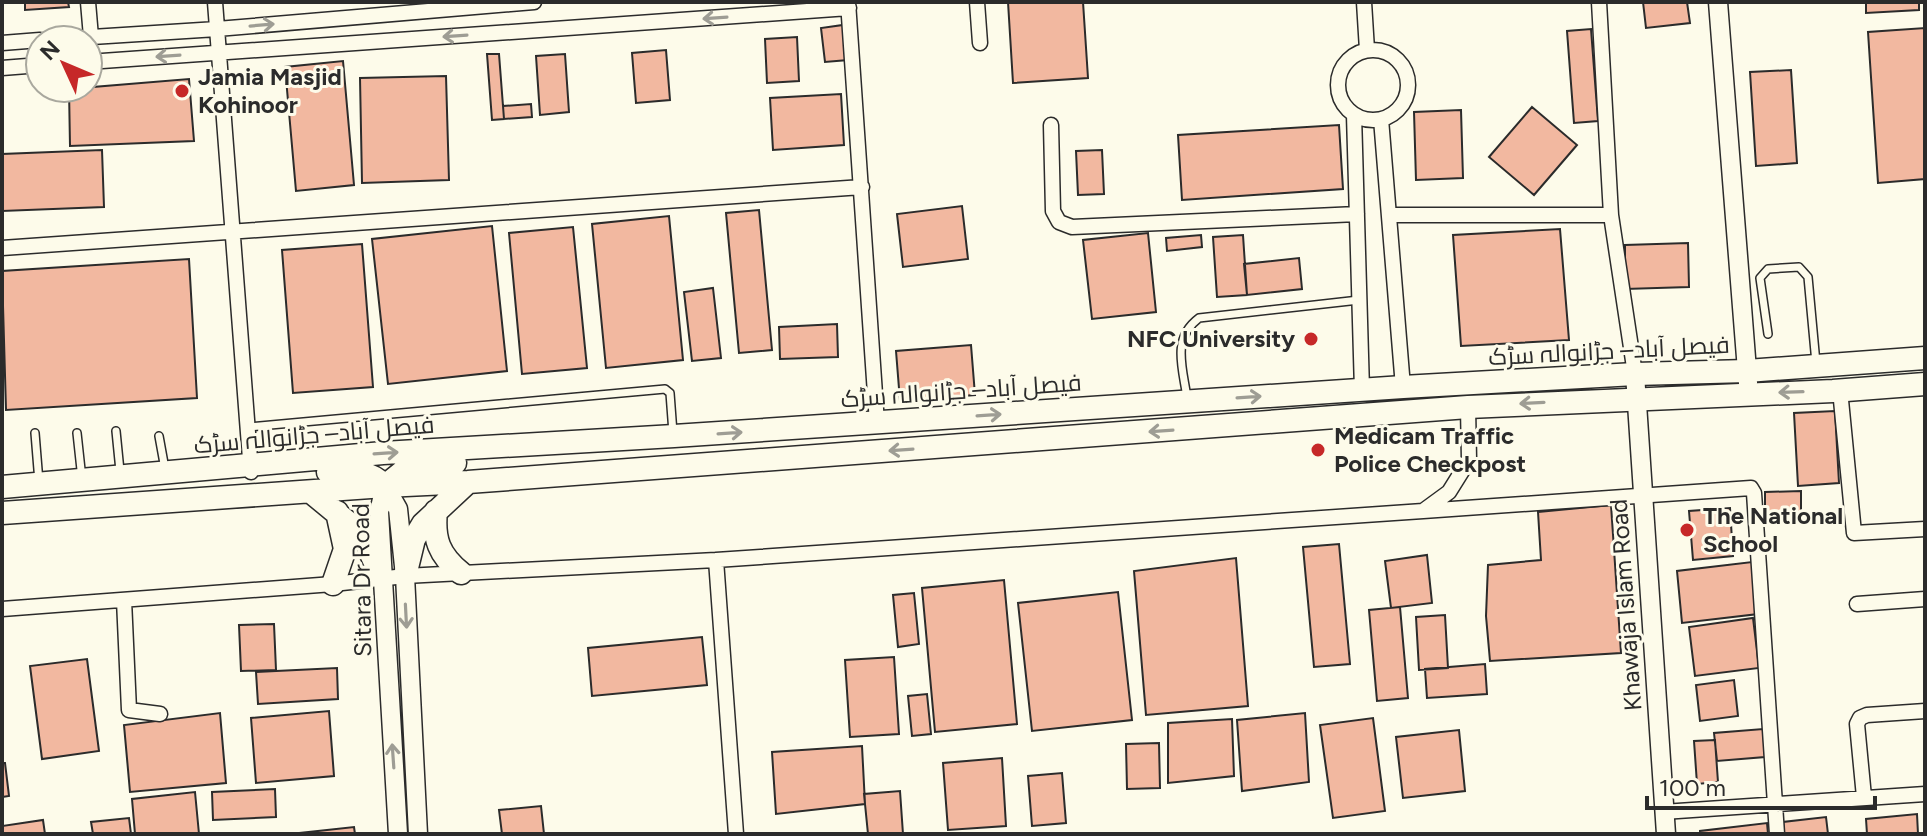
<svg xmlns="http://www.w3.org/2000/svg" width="1927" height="836" font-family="Figtree,Cairo,sans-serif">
<rect width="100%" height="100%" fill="#fdfbea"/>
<path fill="#f2b8a0" stroke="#2b2b2b" stroke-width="2" d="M25,2h43l1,5 -44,3z
M1008,2h75l5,76 -75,5z
M1643,2h44l3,21 -44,5z
M1866,2h53v8l-53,3z
M843,25l5,35 -23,2 -4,-34z
M1925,28v151l-47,4 -10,-151z
M1591,29l7,92 -24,2 -7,-92z
M797,37l2,44 -32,2 -2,-44z
M666,50l4,50 -34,3 -4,-50z
M487,54h12l5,65 -12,1z
M565,54l4,58 -29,3 -4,-59z
M343,61l11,124 -58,6 -11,-124z
M1791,70l6,93 -41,3 -6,-94z
M446,76l3,104 -87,3 -2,-105z
M189,79l5,62 -124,5 -1,-57z
M841,94l3,51 -71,5 -3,-52z
M531,104l1,13 -28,2 -1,-13z
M1532,107l45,38 -43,50 -45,-38z
M1461,110l2,68 -47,2 -2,-68z
M1339,125l4,64 -161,11 -4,-65z
M102,150l2,57 -102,4v-57z
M1102,150l2,44 -26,1 -2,-44z
M962,206l6,53 -65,8 -6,-53z
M759,210l13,140 -33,3 -13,-140z
M669,216l14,144 -77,8 -14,-144z
M492,226l15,145 -119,13 -16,-145z
M573,227l14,141 -65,6 -13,-141z
M1560,229l9,111 -108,6 -8,-111z
M1148,233l8,79 -64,7 -9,-79z
M1201,235l1,12 -35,4 -1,-13z
M1243,235l4,60 -30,2 -4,-60z
M1688,243l1,44 -64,2v-44z
M362,244l11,143 -80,6 -11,-143z
M1299,258l3,31 -55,6 -3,-31z
M189,259l8,139 -191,12 -4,-139z
M713,288l8,70 -29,3 -8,-69z
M837,324l1,33 -58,2 -1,-32z
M971,345l4,50 -75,6 -4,-50z
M1835,411l4,72 -41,3 -4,-73z
M1801,491v32l-36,1v-32z
M1611,505l10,148 -131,8 -4,-45 2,-51 53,-5 -3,-48z
M1730,508l3,48 -40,4 -4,-49z
M1339,544l11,120 -36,3 -11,-120z
M1427,555l5,48 -41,5 -6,-47z
M1236,558l12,148 -102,9 -12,-144z
M1752,562l6,52 -76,9 -5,-52z
M1004,580l13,144 -82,8 -13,-144z
M1118,592l14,128 -100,11 -14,-128z
M914,593l5,51 -21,3 -5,-52z
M1400,607l8,91 -31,3 -8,-91z
M1445,615l3,53 -29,2 -3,-53z
M1753,618l6,50 -64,8 -6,-49z
M274,624l2,46 -35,1 -2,-46z
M702,637l5,48 -115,11 -4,-48z
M894,657l5,77 -49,3 -5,-77z
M87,659l12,92 -57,8 -12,-93z
M1485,664l2,30 -60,4 -2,-29z
M337,668l1,31 -80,5 -2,-32z
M1734,680l4,36 -38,5 -4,-36z
M927,694l4,40 -19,2 -4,-40z
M329,711l5,65 -78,7 -5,-65z
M220,713l6,70 -96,9 -6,-67z
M1305,713l4,69 -67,9 -5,-71z
M1373,718l12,93 -52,7 -13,-93z
M1232,719l2,57 -66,7v-60z
M1763,729l2,28 -48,4 -3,-28z
M1459,730l6,61 -62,7 -7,-61z
M1715,740l3,42 -21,2 -3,-43z
M1159,743l1,45 -33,1 -1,-45z
M862,746l3,58 -89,10 -4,-62z
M1002,758l4,68 -58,4 -5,-67z
M2,763h3l4,33 -7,1z
M1062,773l4,50 -34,3 -4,-50z
M275,789l1,28 -63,3 -1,-28z
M900,791l3,43h-35l-4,-40z
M195,792l4,42h-64l-3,-35z
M541,806l3,28h-42l-3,-24z
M1917,814l1,20h-51l-1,-15z
M1826,817l2,17h-44l-1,-12z
M129,818l2,16h-38l-2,-12z
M43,820l2,14h-43v-8z
M1767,823l1,11h-68v-3z
M354,827l1,7h-55v-1z"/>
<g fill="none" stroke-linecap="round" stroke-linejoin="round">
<g stroke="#2b2b2b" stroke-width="10">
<path id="service" d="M1768,334l-8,-56 8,-9 31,-2 9,10 8,86
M1187,398c-4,-30 -16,-59 12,-80l160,-18
M248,427l417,-38 5,4 3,40
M116,431l4,40
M35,433l4,49
M77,433l5,46
M159,436l6,33"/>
</g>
<g stroke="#2b2b2b" stroke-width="17">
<path id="minor" d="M88,2l3,35
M215,2l36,470
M848,2l29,421
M977,2l3,41
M1364,2l3,48
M1599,2l12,213 24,159
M45,40l172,-11 317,-27
M2,43l38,-3
M1338 85a35 35 0 1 1 70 0a35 35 0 1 1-70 0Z
M88,62l761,-54
M2,68l38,-3
M1354,115l8,275
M1381,119l22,268
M1051,125l2,86 6,11 13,5 285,-13
M1389,215h222
M2,248l860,-61
M1840,390l14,143 71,-4
M1423,511l328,-23 3,5 23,341
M716,560l20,274
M124,600l5,110 31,4
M1857,604l68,-5
M2,609l331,-25 72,-8 311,-16 707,-49 26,-19 20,-32 -1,-53
M1864,797l-7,-73 3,-6 7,-3 58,-4
M1663,812l262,-18"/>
</g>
<g stroke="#2b2b2b" stroke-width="21">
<path id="tertiary" d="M1718,2l30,381
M1635,374l31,460
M385,486l13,23 7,67 13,258
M385,486l-6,26 19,322"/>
</g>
<g stroke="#2b2b2b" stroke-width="25">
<path id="primary" d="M328,472c23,-1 40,-3 57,14l21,-17 49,-6
M2,487l381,-34 291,-17 729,-49 232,-13 112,-3 178,-13
M311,492l51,42 20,44
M436,511c-3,28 3,44 25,62
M2,513l383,-27 83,-4 1000,-75 365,-16 92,-7
M405,576l9,-37 9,-15 45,-42
M333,584l12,-35 -8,-37"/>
</g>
<use href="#service" stroke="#fdfbea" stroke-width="7"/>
<use href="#minor" stroke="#fdfbea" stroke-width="14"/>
<use href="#tertiary" stroke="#fdfbea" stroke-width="18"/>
<use href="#primary" stroke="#fdfbea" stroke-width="22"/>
</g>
<defs><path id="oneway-shaft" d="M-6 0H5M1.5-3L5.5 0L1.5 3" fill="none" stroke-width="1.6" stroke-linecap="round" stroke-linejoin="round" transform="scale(2)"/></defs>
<g stroke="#9e9d94">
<use href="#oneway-shaft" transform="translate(715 18) rotate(176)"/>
<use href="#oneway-shaft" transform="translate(262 25) rotate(-5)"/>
<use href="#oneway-shaft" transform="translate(455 36) rotate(176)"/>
<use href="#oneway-shaft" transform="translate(168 56) rotate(176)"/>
<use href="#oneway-shaft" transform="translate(1791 392) rotate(178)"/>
<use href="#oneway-shaft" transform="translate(1249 397) rotate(-4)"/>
<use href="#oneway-shaft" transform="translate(1532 403) rotate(177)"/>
<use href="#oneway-shaft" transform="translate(989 415) rotate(-4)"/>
<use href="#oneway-shaft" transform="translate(1161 431) rotate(176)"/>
<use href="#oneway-shaft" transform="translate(730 433) rotate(-4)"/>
<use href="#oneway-shaft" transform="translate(901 450) rotate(176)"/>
<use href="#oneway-shaft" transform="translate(386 453) rotate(-4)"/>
<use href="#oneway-shaft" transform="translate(406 616) rotate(87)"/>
<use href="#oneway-shaft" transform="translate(393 756) rotate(-94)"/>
</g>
<g fill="#c62828" stroke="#fdfbea" stroke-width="3">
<circle cx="182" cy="91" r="8"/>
<circle cx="1311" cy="339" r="8"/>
<circle cx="1318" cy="450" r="8"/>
<circle cx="1687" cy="530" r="8"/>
</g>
<g text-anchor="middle" stroke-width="6" stroke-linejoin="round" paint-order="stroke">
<g font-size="24" font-weight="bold" fill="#2b2b2b" stroke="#fdfbea" text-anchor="start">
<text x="198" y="85">Jamia Masjid<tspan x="198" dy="28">Kohinoor</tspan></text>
<text x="1295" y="347" text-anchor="end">NFC University</text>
<text x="1334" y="444">Medicam Traffic<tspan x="1334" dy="28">Police Checkpost</tspan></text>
<text x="1703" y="524">The National<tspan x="1703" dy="28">School</tspan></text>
</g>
<g font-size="24" fill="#2b2b2b" stroke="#fdfbea">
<text transform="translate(1609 351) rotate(-3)" y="8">فیصل آباد– جڑانوالہ سڑک</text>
<text transform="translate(961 391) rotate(-4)" y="8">فیصل آباد– جڑانوالہ سڑک</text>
<text transform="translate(314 435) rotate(-5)" y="8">فیصل آباد– جڑانوالہ سڑک</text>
<text transform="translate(362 580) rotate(-91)" y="8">Sitara Dr Road</text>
<text transform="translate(1626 605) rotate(-94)" y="8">Khawaja Islam Road</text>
</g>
</g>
<rect width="1927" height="836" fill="none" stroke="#2b2b2b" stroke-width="8"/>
<g transform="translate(64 64) rotate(314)"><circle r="38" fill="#fdfbea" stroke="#a9a89e" stroke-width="2"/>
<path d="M0-6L14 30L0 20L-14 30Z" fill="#c62828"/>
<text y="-12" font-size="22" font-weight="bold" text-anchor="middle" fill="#2b2b2b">N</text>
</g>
<path d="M1647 796v12h228v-12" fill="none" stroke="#2b2b2b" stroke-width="4"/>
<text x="1659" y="796" font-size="24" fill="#2b2b2b" stroke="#fdfbea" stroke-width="6" paint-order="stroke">100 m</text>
</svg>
